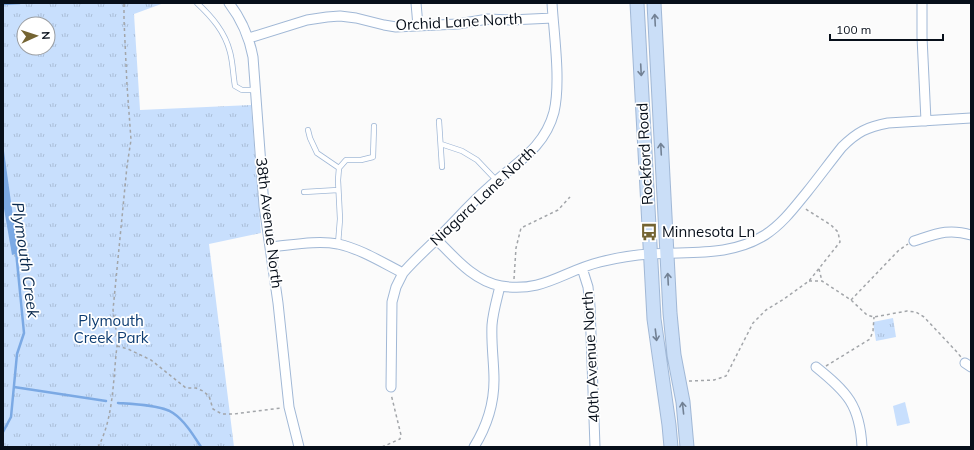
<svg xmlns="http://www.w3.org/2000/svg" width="974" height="450" font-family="Mulish,sans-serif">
<defs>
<pattern id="park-tufts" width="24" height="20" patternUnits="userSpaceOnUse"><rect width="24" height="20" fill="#c8dffd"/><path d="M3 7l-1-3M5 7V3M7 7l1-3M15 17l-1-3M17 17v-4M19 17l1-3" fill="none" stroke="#aabed8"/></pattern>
</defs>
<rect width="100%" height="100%" fill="#fbfbfb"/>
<path fill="#c8dffd" d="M905,402l5,21 -13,3 -4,-20z"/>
<path fill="url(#park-tufts)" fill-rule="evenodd" d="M3,3h161l-30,11 6,96 111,-5 10,128 -52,11 25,203h-231zM24,24h24v24h-24z
M893,318l3,19 -20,4 -3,-19z"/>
<path fill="#7ba9e4" d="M3,144l15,109 -6,2 -9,-52z"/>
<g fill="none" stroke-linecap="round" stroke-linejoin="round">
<path stroke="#7ba9e4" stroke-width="2.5" d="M3,4l17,-1
M14,387l92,14
M118,403c14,1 43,2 55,10 12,8 21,23 28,34
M3,432l8,-15 6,-63 7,-21 -8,-82"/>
<g stroke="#a1b8d6" stroke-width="6">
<path id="lane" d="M197,3c15,14 28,29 33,49 3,11 3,23 5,34l7,4h13
M439,121l3,46
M308,130l2,8 7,15 22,15
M441,144l21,7 15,9 19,20
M304,192l34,-2
M338,244l2,-25 -2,-39 1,-12 7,-8h15l12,-3 1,-31"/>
</g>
<g stroke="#a1b8d6" stroke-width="11">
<path id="street" d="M229,3c13,17 20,33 24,54l11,149 14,97 11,104 10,40
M416,3l2,23
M922,3v34l4,84
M249,38l58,-18 20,-3 13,-1 16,2 28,7 12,2 62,-3 30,-5 22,1 43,-2
M436,239c19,19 38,42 65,47 42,7 62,-15 99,-24 16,-4 33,-7 50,-8 40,-3 80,3 115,-19 17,-11 29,-27 42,-43 12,-15 23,-30 35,-45 15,-15 25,-20 46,-24l83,-5
M914,241c22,-7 34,-13 57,-6
M271,247c21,-2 46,-7 67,-3 23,5 45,19 65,29
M582,268l6,19 2,19 5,141
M965,363l6,4
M816,367c31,25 44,38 46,80
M391,387l1,-85 4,-15 7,-14c12,-14 26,-26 39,-39 15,-15 29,-31 45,-45 26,-25 57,-39 67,-77 7,-31 0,-76 -2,-109
M474,447c13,-21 20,-42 20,-67 0,-18 -3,-36 -2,-55 1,-13 5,-26 8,-39"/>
</g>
<g stroke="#a1b8d6" stroke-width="15">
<path id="secondary" d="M637,3l17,316 15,106 2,22
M654,3l16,310 4,42 9,47 4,45"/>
</g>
<path stroke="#a2a5a9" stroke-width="1.5" stroke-dasharray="3 3" stroke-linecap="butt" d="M819,269l3,12
M514,279l2,-31 5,-20 37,-18 12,-13
M809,281h13l29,19 16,15 7,2 33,-6 9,1 8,5 32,34 5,6
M851,300l48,-50 9,-6
M117,346l11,3 23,11 35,28h10l7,3 6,5 4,13 9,5h12l47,-6
M826,366l44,-27 3,-8 1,-14
M689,381l25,-1 12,-4 27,-53 13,-13 18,-11 25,-18 31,-39 -2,-10 -7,-7 -27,-17
M98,447c16,-29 15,-69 19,-101v-10l-4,-26 14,-144 4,-26 -4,-55 -3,-65v-17
M382,447l18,-8 1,-4 -10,-41"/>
<use href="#lane" stroke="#fff" stroke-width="4.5"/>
<use href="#street" stroke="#fff" stroke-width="9"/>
<use href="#secondary" stroke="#cadef7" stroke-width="13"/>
</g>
<defs><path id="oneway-shaft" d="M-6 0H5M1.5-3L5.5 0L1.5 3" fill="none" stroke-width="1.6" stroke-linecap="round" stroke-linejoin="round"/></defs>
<g stroke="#728194">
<use href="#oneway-shaft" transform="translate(655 20) rotate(-93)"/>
<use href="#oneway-shaft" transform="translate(641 70) rotate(87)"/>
<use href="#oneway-shaft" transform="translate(661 149) rotate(-93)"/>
<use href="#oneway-shaft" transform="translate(668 279) rotate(-93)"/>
<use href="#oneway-shaft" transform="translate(656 335) rotate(83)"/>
<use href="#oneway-shaft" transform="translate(683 408) rotate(-96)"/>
</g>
<defs>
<g id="bus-bare" transform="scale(1.38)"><path d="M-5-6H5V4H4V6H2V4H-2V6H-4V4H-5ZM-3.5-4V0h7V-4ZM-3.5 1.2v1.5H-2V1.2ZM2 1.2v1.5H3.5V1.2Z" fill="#746432" stroke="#fff" stroke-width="2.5" paint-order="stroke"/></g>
</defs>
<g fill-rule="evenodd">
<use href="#bus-bare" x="649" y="232"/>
</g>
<g text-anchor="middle" stroke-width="3.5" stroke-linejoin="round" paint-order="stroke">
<g font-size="15" fill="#070f1a" stroke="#fff">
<text transform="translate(459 22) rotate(-3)" y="5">Orchid Lane North</text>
<text transform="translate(645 154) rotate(-93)" y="5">Rockford Road</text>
<text transform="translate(483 196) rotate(-43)" y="5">Niagara Lane North</text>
<text transform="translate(269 223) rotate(83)" y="5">38th Avenue North</text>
<text transform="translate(591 357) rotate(-93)" y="5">40th Avenue North</text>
</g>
<g font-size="15" fill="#070f1a" stroke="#fff" text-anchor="start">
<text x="662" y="237">Minnesota Ln</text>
</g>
<g font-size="15" fill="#0e3d72" stroke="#fff">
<text x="111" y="326">Plymouth<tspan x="111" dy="17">Creek Park</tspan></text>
</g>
<g font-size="16" font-style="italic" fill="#09294e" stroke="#fff">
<text transform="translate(26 260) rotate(82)" y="6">Plymouth Creek</text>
</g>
</g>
<rect width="974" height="450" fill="none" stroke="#070f1a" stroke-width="8"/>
<g transform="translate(36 36) rotate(87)"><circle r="19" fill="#ffffff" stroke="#9c9fa3"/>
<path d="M0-3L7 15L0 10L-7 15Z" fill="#746432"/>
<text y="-6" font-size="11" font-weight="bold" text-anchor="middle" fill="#070f1a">N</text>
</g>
<path d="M830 34v6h113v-6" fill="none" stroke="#070f1a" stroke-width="2"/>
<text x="836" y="34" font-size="12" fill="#070f1a" stroke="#ffffff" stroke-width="3" paint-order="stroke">100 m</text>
</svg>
